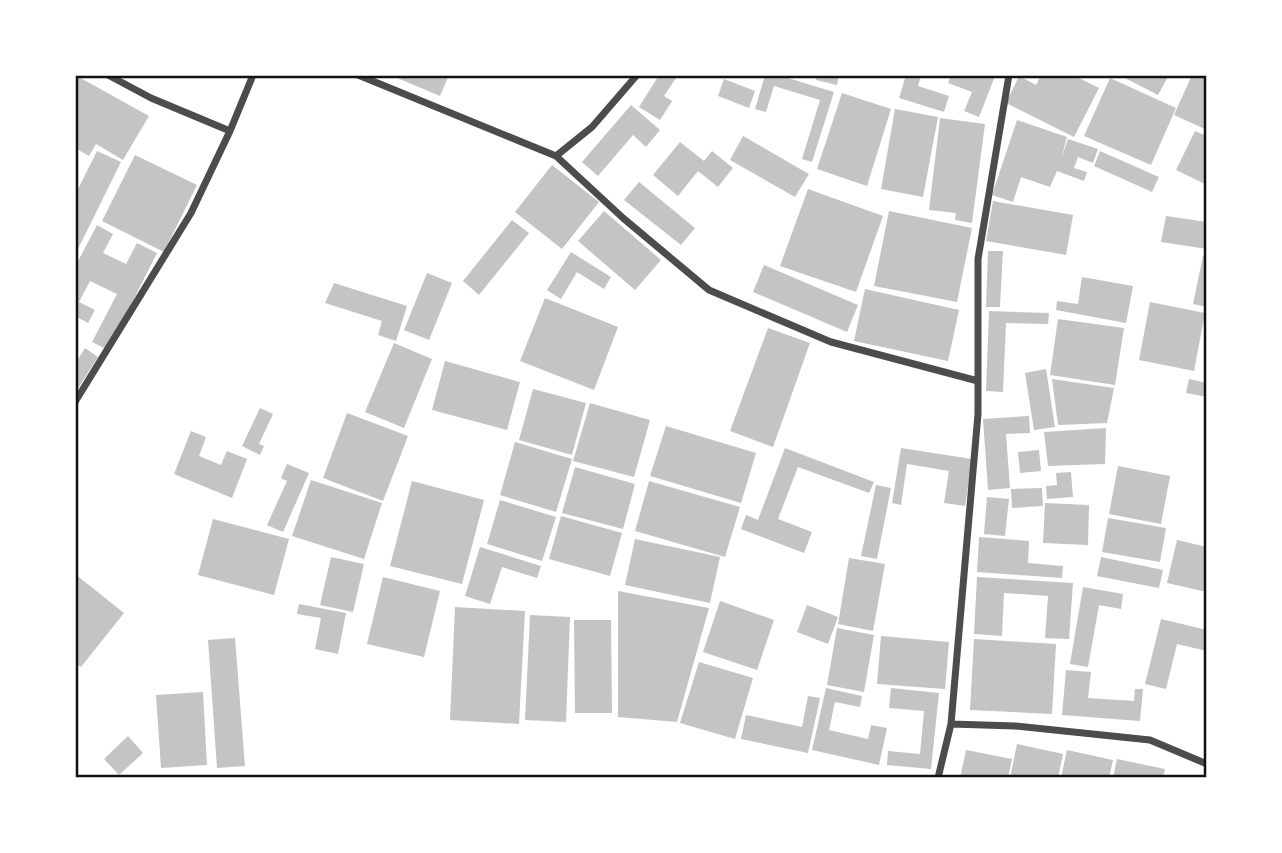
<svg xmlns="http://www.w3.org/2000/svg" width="1282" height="853" font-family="'Alegreya Sans',sans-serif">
<rect width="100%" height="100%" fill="#fff"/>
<path fill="#c4c4c4" d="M75,75l74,41 -26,44 -27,-16 -7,12 -14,-8z
M390,75h59l-9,21z
M659,75h19l-14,21 8,5 -12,19 -21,-13z
M765,75h13l56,17 -22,70 -10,-3 18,-59 -46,-14 -8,26 -11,-3z
M817,75h22l-2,10 -21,-5z
M906,75h15l-3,11 31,10 -5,16 -45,-14z
M951,75l44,1 -16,41 -15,-6 8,-19 -24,-9z
M1041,75h32l26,13 -25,49 -68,-34 13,-27 17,9z
M1119,75h50l-11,20z
M1192,75h15v55l-33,-15z
M1110,78l66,30 -25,57 -67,-29z
M724,79l31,12 -6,17 -31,-12z
M842,93l49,16 -24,77 -50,-17z
M631,105l29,25 -14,17 -13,-12 -35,41 -16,-14z
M895,109l43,8 -15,80 -42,-8z
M940,118l45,6 -13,99 -17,-3 1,-7 -27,-3z
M1017,120l50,17 -6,22 7,-20 30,10 -5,14 -15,-6 -4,11 13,4 -3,9 -27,-10 -7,16 -29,-10 -8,25 -21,-7z
M1195,131l12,5v49l-31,-15z
M743,136l66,38 -14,23 -65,-37z
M680,142l24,19 8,-10 21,17 -15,19 -20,-16 -20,25 -25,-21z
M97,151l24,11 -46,93v-60z
M1100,151l59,26 -7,15 -58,-26z
M135,155l62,30 -33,67 -62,-31z
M552,165l47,37 -37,47 -47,-37z
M639,182l56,46 -14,17 -57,-45z
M808,189l75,27 -27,76 -76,-26z
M993,201l80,14 -7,40 -80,-14z
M604,211l57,49 -26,30 -57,-49z
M889,211l83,17 -15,74 -83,-16z
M1166,216l41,6v27l-46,-7z
M512,220l17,13 -50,62 -16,-14z
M97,225l16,9 -10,19 23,11 11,-21 20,10 -49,97 -16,-8 25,-48 -27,-13 -11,21 16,8 -7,13 -13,-7v-49z
M988,251h15l-3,56h-14z
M571,252l40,25 -7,12 -27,-17 -16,27 -14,-9z
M1203,256l4,1v50l-14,-3z
M764,265l94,40 -11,27 -94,-40z
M427,273l25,10 -23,57 -25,-10z
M1082,277l51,9 -7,37 -70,-13 1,-9 21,3z
M334,283l73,23 -11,35 -18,-6 4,-14 -57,-18z
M865,289l94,21 -11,51 -94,-20z
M545,298l73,29 -24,63 -74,-29z
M1150,302l55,11 -11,58 -55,-11z
M989,311l60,2 -1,11 -42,-1 -3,69 -17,-1z
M1058,319l66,9 -9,57 -65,-10z
M768,328l42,15 -37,104 -43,-16z
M394,343l38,16 -28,69 -39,-16z
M85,348l13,9 -23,36v-33l2,1z
M445,361l75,21 -13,48 -75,-20z
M1046,369l9,58 -21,3 -9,-57z
M1052,379l62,9 -7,35 -49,2z
M1189,379l18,4v14l-21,-4z
M533,389l53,14 -14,52 -53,-15z
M590,403l60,17 -16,57 -61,-16z
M260,408l13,6 -14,30 5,2 -4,9 -18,-9z
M347,413l61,23 -25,65 -60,-23z
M1029,416l1,17 -24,1 4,54 -22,2 -5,-71z
M666,426l90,27 -15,50 -91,-27z
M1106,428l-1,36 -57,2 -4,-34z
M191,431l15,6 -7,19 22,9 6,-14 20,8 -15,39 -58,-24z
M515,442l57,17 -16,53 -56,-17z
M785,448l89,34 -5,11 -71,-26 -20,52 34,13 -8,21 -63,-24 5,-14 12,5z
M901,448l71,11 -7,47 -21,-3 5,-32 -42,-7 -6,41 -9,-2z
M1039,450l2,21 -21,2 -2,-21z
M287,464l22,9 -26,59 -16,-7 20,-44 -6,-3z
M1118,466l52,10 -9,48 -52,-10z
M575,467l60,17 -12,45 -61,-16z
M1071,472l2,25 -26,2 -1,-13 11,-1 -1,-12z
M311,480l71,23 -18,56 -72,-23z
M412,481l72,19 -22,84 -72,-18z
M649,481l91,26 -15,50 -90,-26z
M876,485l15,3 -14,71 -16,-3z
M1042,488l1,18 -31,2 -1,-19z
M987,497l22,2 -4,37 -21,-2z
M500,500l56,17 -14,44 -55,-17z
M1045,503l44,2 -1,40 -45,-2z
M561,516l61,17 -12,43 -61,-17z
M1108,518l58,10 -6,34 -58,-10z
M213,519l76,20 -15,56 -76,-20z
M979,537l50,4 -1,22 35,3 -1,12 -85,-6z
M635,539l85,18 -10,46 -85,-18z
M1177,540l30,7v45l-40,-9z
M480,547l61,19 -4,12 -35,-11 -12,37 -25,-8z
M331,557l33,7 -11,48 -33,-7z
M1101,557l62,13 -4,18 -62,-12z
M849,558l36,6 -12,67 -35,-7z
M75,574l49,39 -43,54 -6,-4z
M383,577l57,14 -16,66 -57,-13z
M977,577l96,6 -4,56 -24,-1 3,-42 -44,-3 -2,43 -28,-2z
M1083,587l40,7 -2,15 -22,-4 -11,62 -18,-3z
M618,591l91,17 -32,114 -59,-5z
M720,601l54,19 -17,50 -54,-18z
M299,604l47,9 -8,41 -23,-5 6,-31 -24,-4z
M807,605l31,12 -10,27 -31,-12z
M455,607l70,4 -6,113 -69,-4z
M530,615l40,2 -4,105 -41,-2z
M1161,619l46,11v21l-30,-7 -11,45 -21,-5z
M574,620h37l1,93h-37z
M837,628l37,7 -10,57 -37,-7z
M881,636l68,6 -4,47 -68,-5z
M235,638l10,128 -28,2 -9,-128z
M974,639l82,5 -4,70 -82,-4z
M699,662l54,16 -18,61 -55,-16z
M1066,670l25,2 -3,26 46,3 1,-12h8l-3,32 -78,-6z
M826,688l36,8 -2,11 -25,-5 -6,28 39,9 3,-14 16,3 -8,37 -67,-15z
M891,688l48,5 -8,76 -44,-4 1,-14 32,3 4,-43 -35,-3z
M203,692l4,73 -46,3 -5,-73z
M808,696l12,2 -12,55 -67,-14 5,-24 56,12z
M128,736l15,17 -24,22 -15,-16z
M1017,744l46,10 -5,24h-48z
M966,750l46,9 -4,19h-48z
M1067,750l46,10 -4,18h-48z
M1117,759l48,10 -2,9h-50z"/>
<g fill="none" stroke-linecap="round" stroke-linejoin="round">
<path stroke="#4c4c4c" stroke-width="7" d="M108,75l43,23 79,33
M358,75l198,81 67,62 86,72 122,52 147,39
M556,156l36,-29 45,-52
M75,402l116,-189 39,-82 23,-56
M951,724l64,2 135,14 57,24
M938,778l13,-54 27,-310v-155l31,-184"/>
</g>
<rect width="1282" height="853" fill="none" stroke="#ffffff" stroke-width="154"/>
<rect x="77" y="77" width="1128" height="699" fill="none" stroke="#111" stroke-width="2.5"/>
</svg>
